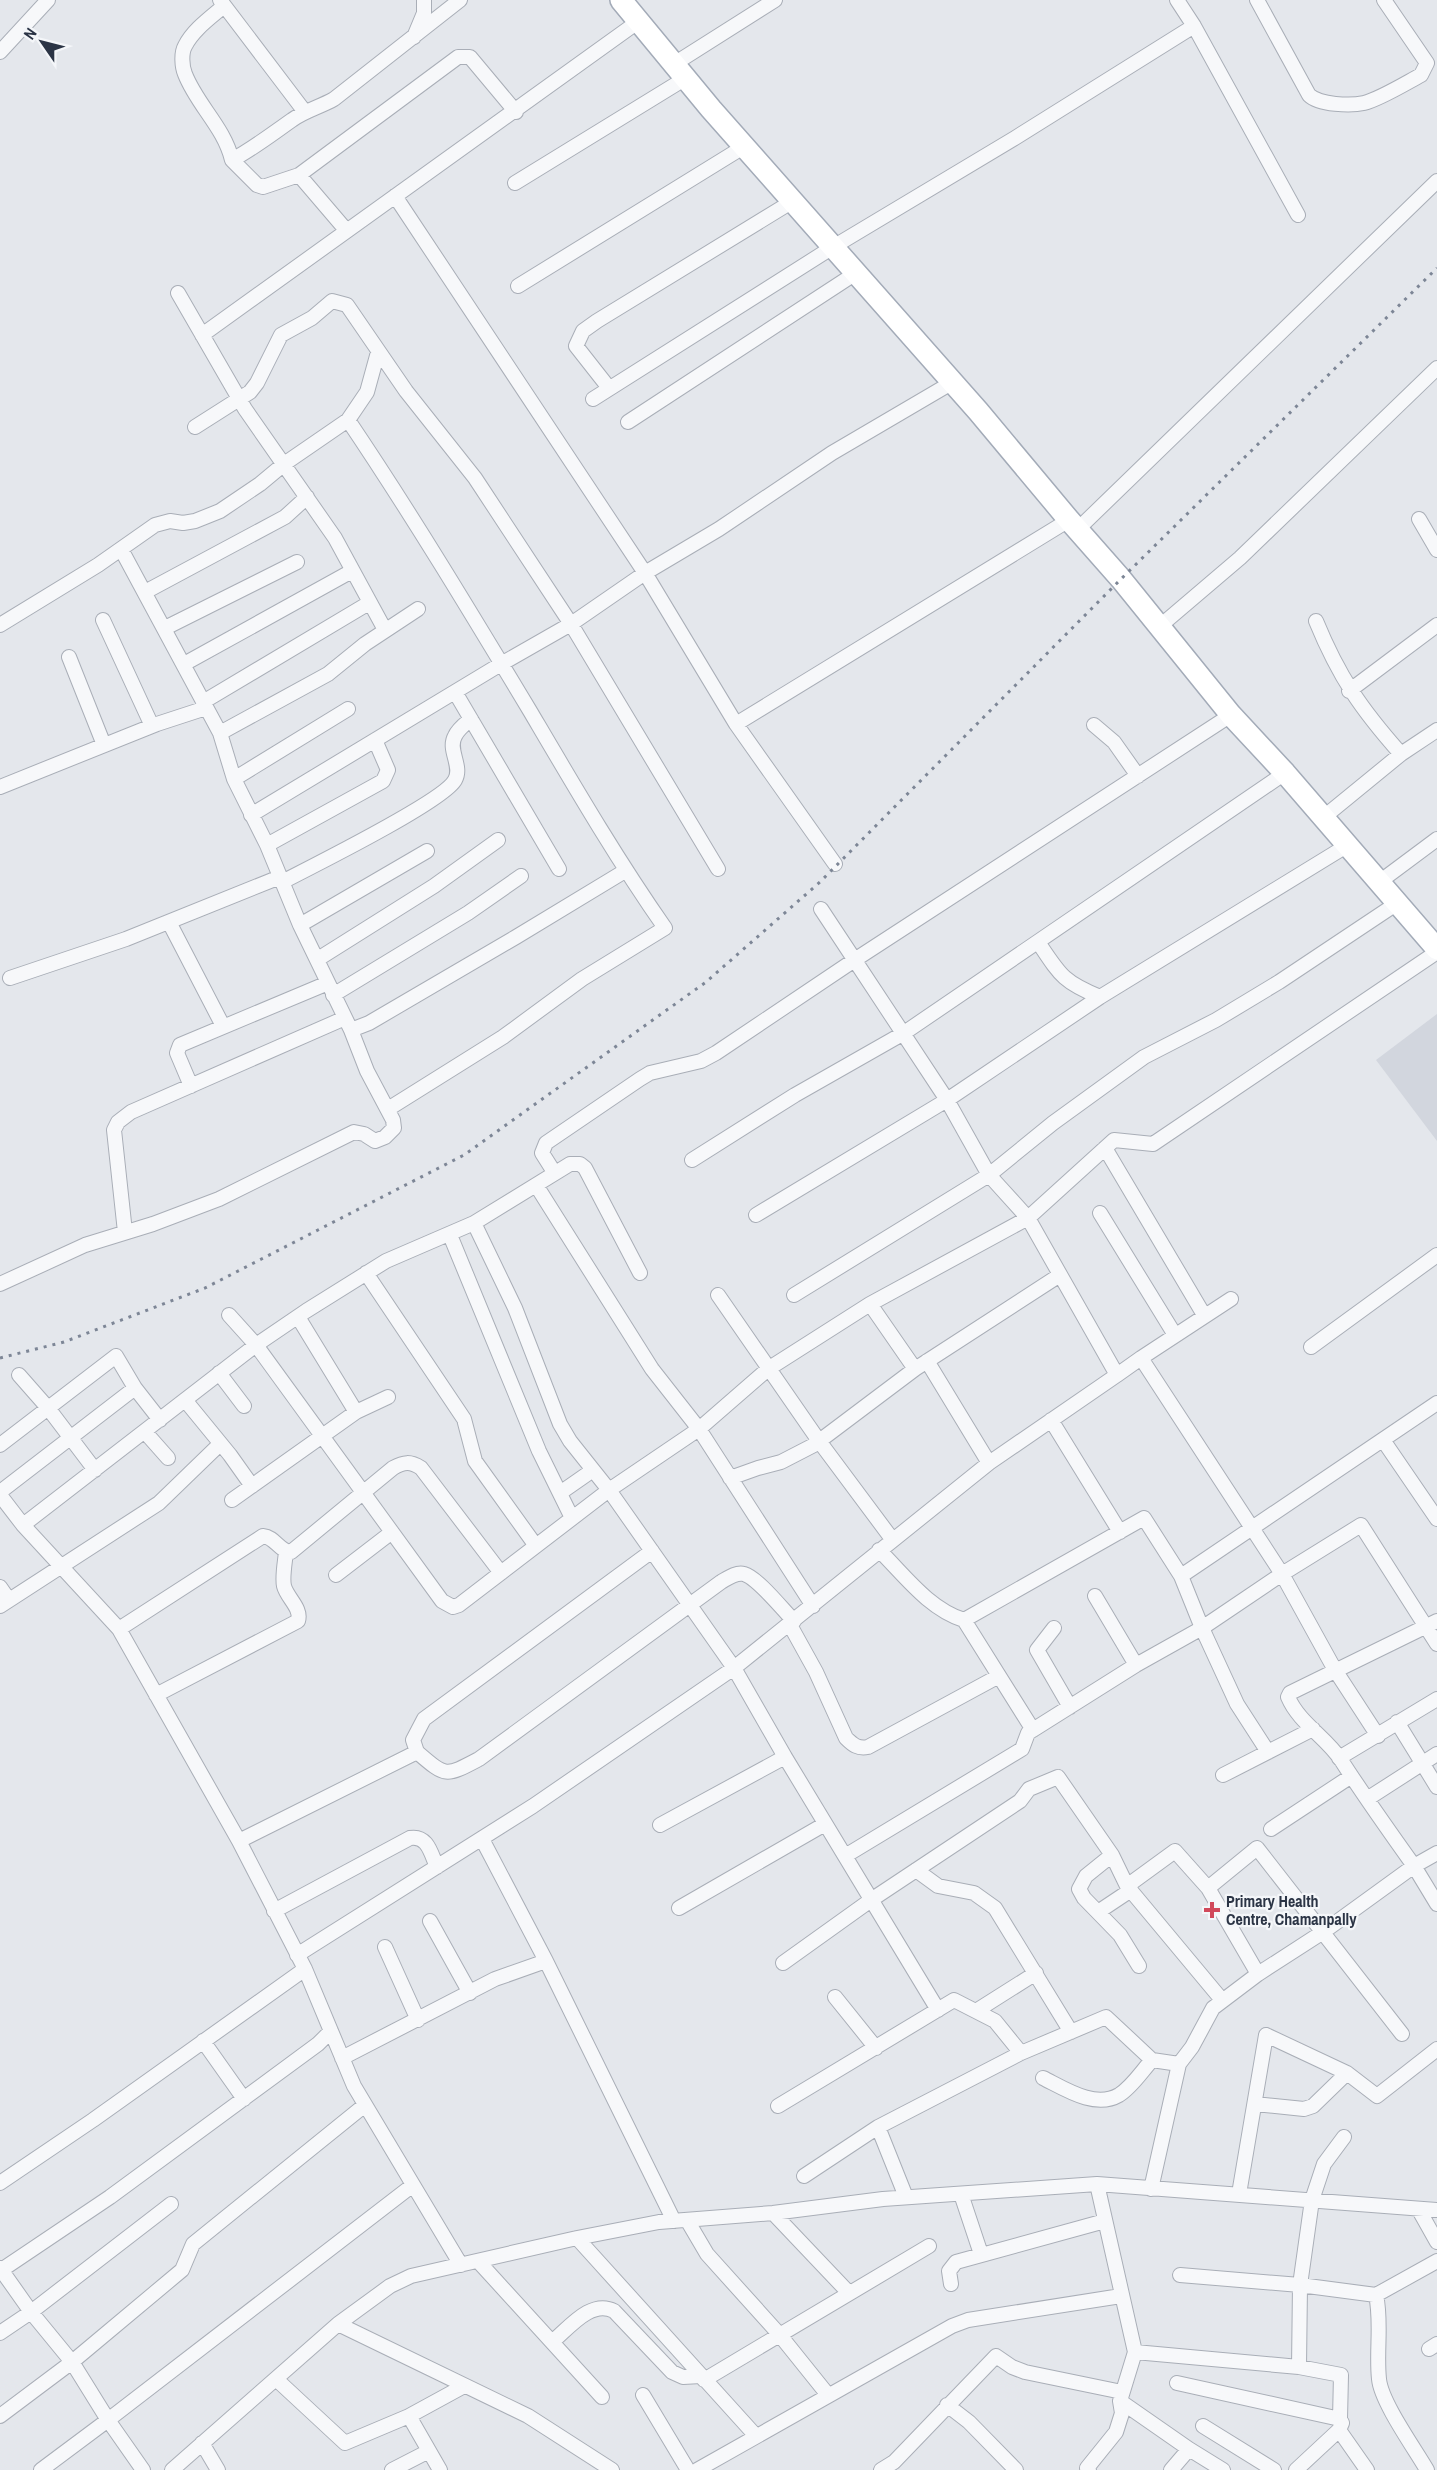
<svg xmlns="http://www.w3.org/2000/svg" width="1437" height="2470" font-family="'Archivo Narrow',sans-serif">
<rect width="100%" height="100%" fill="#e4e7ec"/>
<path fill="#d2d6de" d="M1437,1014v127l-61,-81z"/>
<g fill="none" stroke-linecap="round" stroke-linejoin="round">
<g stroke="#a9aeb7" stroke-width="16">
<path id="street" d="M220,0l85,112
M460,0l-126,99c-14,8 -30,12 -42,21 -20,14 -38,28 -60,40l25,25 6,2 36,-12 159,-118h12l46,55
M1177,0l17,26 104,189
M1257,0l52,95c10,10 42,11 55,8 16,-4 42,-20 57,-28l6,-12 -43,-63
M224,6c-14,12 -31,24 -39,40 -4,7 -3,21 0,28 12,31 39,53 47,86
M414,37l10,-24v-13
M0,52l48,-52
M674,64l101,-64
M299,175l47,55
M515,183l171,-105
M395,196l250,377 91,151 99,140
M518,286l227,-140
M178,293l67,116 90,129 50,92
M202,335l437,-314
M609,388l-33,-42 7,-15 14,-10 196,-120
M593,399l240,-152 182,-109 179,-112
M348,420c64,95 123,193 182,291 43,73 86,147 135,217l-83,51 -79,58 -115,72
M628,422l228,-149
M195,427l55,-35 7,-9 24,-48 31,-17 20,-17 15,4 59,86 69,87 96,146 147,245
M1419,519l18,31
M1077,530l360,-349
M145,592l140,-75 22,-20
M103,620l49,106
M1316,621c23,56 45,88 85,133
M0,625l98,-60 57,-40 15,-4 13,2 12,-2 25,-10 40,-27 24,-20 64,-44 19,-28 11,-40
M1159,627l81,-69 197,-190
M165,628l132,-66
M69,657l35,88
M184,664l168,-93
M1349,691l88,-66
M455,692l104,177
M203,702l166,-99
M736,724l333,-204
M1094,725l20,17 24,34
M220,733l108,-59 37,-30 53,-35
M234,779l114,-70
M0,787l157,-63 49,-16
M251,815l250,-151 70,-40 74,-51 74,-44 113,-76 121,-71
M1324,817l77,-63 36,-24
M267,845l116,-64 5,-11 -13,-30
M282,882c29,-15 162,-81 173,-102 8,-14 -8,-30 0,-44 3,-7 10,-12 16,-17
M1378,883l59,-44
M821,909l126,191 42,75 39,43 89,157 24,-17 141,216 -80,54 -66,37 -108,68 -6,16 -177,107
M169,922l54,104
M300,925l127,-74
M1038,942c22,33 25,40 62,55
M318,959l116,-73 64,-46
M10,978l116,-39 154,-62
M333,995l135,-82 53,-37
M351,1030l18,-7 147,-86 109,-66
M191,1086l-14,-33 3,-8 148,-62
M1105,1148l99,167
M692,1160l103,-65 109,-62 381,-260
M554,1172l-12,-19 4,-10 94,-64 10,-6 51,-12 15,-8 140,-94 375,-244
M536,1185l116,184 47,60 114,177
M1100,1213l75,122
M756,1215l191,-115 153,-103 248,-152
M474,1223l41,85 45,116 10,17 39,49 125,178 51,89 153,253
M125,1232l-11,-102 4,-8 13,-10 214,-94
M450,1235l89,216 33,67
M366,1273l98,146 11,42 61,85
M0,1284l85,-39 68,-21 66,-25 135,-67 10,2 11,7 10,-4 9,-9 -1,-8 -26,-49 -16,-41 -51,-105 -33,-80 -33,-66 -14,-46 -99,-184
M718,1295l101,146 73,98
M794,1295l195,-120 64,-52 91,-66 72,-37 63,-38 117,-78
M870,1304l45,65
M229,1315l27,30 186,256 11,6 6,-2 150,-115 90,-61 69,-60 102,-65 158,-86 86,-78 39,4 284,-192
M298,1317l58,95
M1311,1347l126,-92
M1141,1358l90,-59
M927,1361l62,102
M219,1373l25,33
M19,1375l29,33 47,62
M185,1400l45,55 22,31
M1051,1420l69,112
M145,1432l23,26
M1383,1440l54,79
M0,1445l116,-89 19,32 25,32
M730,1478l28,-10 23,-6 33,-17 101,-76 145,-94
M0,1492l135,-104
M560,1493l33,-23
M0,1495l23,30 96,104 120,212 66,128 49,117 107,179
M232,1500l124,-88 32,-15
M23,1525l233,-180 50,-34 80,-50 88,-38 96,-59h10l5,4 55,105
M879,1550c26,26 50,59 85,70
M336,1575l56,-43
M1181,1576l256,-173
M0,1587l9,13
M1095,1596l41,69
M0,1606l159,-103 61,-59
M1437,1621l-147,72 -2,4c11,26 38,40 53,63 23,36 48,71 73,106l23,-13
M790,1625l26,47 30,66c7,7 12,11 22,9l131,-71
M1054,1628l-17,22 33,57
M119,1629l144,-93c12,1 16,15 28,16l102,-84c11,-6 17,-7 28,0l80,105
M156,1695l142,-74c4,-13 -11,-23 -14,-35 -2,-9 1,-24 2,-34
M1397,1722l40,65
M1033,1730l-69,-110 180,-102 37,58 21,52 35,76 31,48
M1378,1736l-43,-66 -53,-96 79,-49 76,119
M417,1752l-4,-12 11,-21 228,-168
M1339,1758l98,-59
M1223,1775l90,-46
M1367,1799l70,-45
M660,1825l125,-68
M1271,1829l79,-52
M482,1839l64,122 128,260
M239,1841l178,-89c29,25 28,25 62,7l242,-177c7,-4 15,-10 23,-8 14,4 39,36 50,47
M1112,1855l-26,21 -7,13 5,9 36,37 19,31
M916,1870l22,16 36,7 21,15 76,124
M1127,1886l48,-35 33,37 50,86
M1208,1888l49,-40 145,186
M679,1908l146,-84
M274,1911l136,-73c18,-3 21,16 27,29
M1098,1912l33,-22
M430,1921l40,72
M385,1947l33,73
M297,1955l236,-149 201,-138 255,-205 128,-88
M783,1963l88,-63 149,-99 9,-12 29,-12 54,78 15,31 95,114
M835,1997l41,51
M976,2011l60,-38
M203,2041l41,58
M342,2058l153,-79 51,-18
M1043,2078c22,11 52,31 76,17 13,-8 23,-24 33,-35
M1255,2104l49,5 9,-3 34,-33
M778,2106l176,-106 41,21 26,32
M878,2127l28,70
M804,2176l74,-49 143,-74 85,-36 46,43 27,4
M0,2183l93,-63 212,-151
M1151,2189l28,-125 13,-17 21,-39 45,-34 65,-42 91,-66 23,38
M961,2194l20,60
M1239,2194l27,-159 81,38 30,23 60,-47
M1419,2210l18,32
M773,2213l76,80
M687,2220l20,34 72,80 49,61
M577,2238l179,198
M478,2261l124,136
M0,2268l31,44 41,50 36,58 -67,50
M0,2271l110,-74 208,-153 13,-13
M1180,2275l120,10 76,10c6,27 0,56 3,84 2,23 36,70 48,91
M951,2284l-2,-13 7,-9 149,-41
M1376,2295l61,-34
M338,2324l52,-38 21,-10 166,-38 82,-16 114,-9 110,-14 214,-15 340,26
M0,2333l31,-21 140,-108
M552,2342c17,-14 39,-43 62,-31l58,61 11,5 18,-1
M1429,2349l8,-5
M1135,2352l164,15 42,8 -1,44 2,4 -3,7 -43,40
M1299,2367l1,-82 12,-85 12,-36 20,-27
M276,2379l69,64 64,-27
M704,2380l225,-134
M1177,2383l163,36
M643,2395l45,75
M1120,2401l69,48
M947,2405l22,17 47,48
M0,2416l72,-54 110,-92 11,-26 172,-139
M1203,2426l71,44
M1339,2430l28,40
M202,2443l16,27
M143,2470l-35,-50 305,-235
M172,2470l166,-146 190,92 84,54
M392,2470l37,-19
M440,2470l-31,-54 55,-30
M697,2470l255,-144 16,-6 153,-24
M881,2470l13,-8 102,-106 16,11 13,5 97,20
M1089,2470l-2,-2 29,-36 6,-19 -2,-12 15,-49 -38,-168
M1171,2470l18,-21 34,21"/>
</g>
<g stroke="#a3abb8" stroke-width="24">
<path id="primary" d="M621,0l90,109 267,302 91,109 52,59 110,136 54,58 152,176"/>
</g>
<use href="#street" stroke="#f7f8fa" stroke-width="14"/>
<use href="#primary" stroke="#fff" stroke-width="21"/>
<path stroke="#7d8696" stroke-width="3" stroke-dasharray="3 6" stroke-linecap="butt" d="M0,1358l64,-16 141,-54 259,-133 242,-173 114,-100 301,-303 316,-311"/>
</g>
<path fill="#d1495b" stroke="#f4f6f9" stroke-width="2" d="M1209 1901h6v6h6v6h-6v6h-6v-6h-6v-6h6z"/>
<g text-anchor="middle" stroke-width="4.5" stroke-linejoin="round" paint-order="stroke">
<g font-size="16" font-weight="bold" fill="#2b3445" stroke="#f4f6f9" text-anchor="start">
<text x="1226" y="1907">Primary Health<tspan x="1226" dy="18">Centre, Chamanpally</tspan></text>
</g>
</g>
<g transform="translate(42 42) rotate(305)" stroke="#f4f6f9" stroke-width="4.5" paint-order="stroke">
<path d="M0-4.5L10 22L0 15L-10 22Z" fill="#2b3445"/>
<text y="-9" font-size="16" font-weight="bold" text-anchor="middle" fill="#2b3445">N</text>
</g>
</svg>
